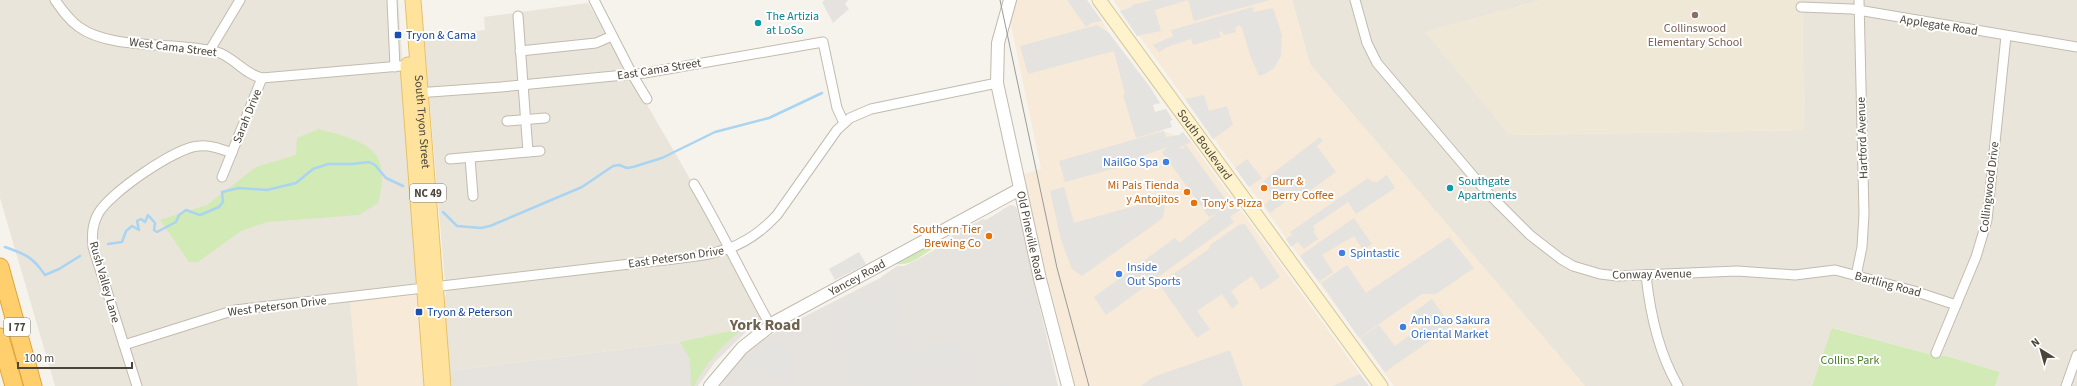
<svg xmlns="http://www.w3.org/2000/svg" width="2077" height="386" viewBox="0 0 2077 386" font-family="'Source Sans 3',sans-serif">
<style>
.residential{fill:#eae5da}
.commercial{fill:#f7ead8}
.industrial{fill:#e6e2dd}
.education{fill:#efe8d6}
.green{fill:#d2eab5}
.parking{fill:#e5e3e0}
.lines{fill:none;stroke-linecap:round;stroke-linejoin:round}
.stream{stroke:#a9d4f2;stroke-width:2.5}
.minor-casing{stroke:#c2bbae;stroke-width:11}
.tertiary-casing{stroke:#c2bbae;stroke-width:14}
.secondary-casing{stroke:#d6c79b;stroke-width:15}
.primary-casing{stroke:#e6c16a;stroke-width:17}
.motorway-casing{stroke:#e0a43c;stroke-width:19}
.minor{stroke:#fff;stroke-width:9}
.tertiary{stroke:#fff;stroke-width:12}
.secondary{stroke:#fff3cd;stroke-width:13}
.primary{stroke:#ffe39c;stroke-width:15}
.motorway{stroke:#ffcf6e;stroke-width:17}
.tram{stroke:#9a9a9a;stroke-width:1}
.education-dot{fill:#8d6e63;stroke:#fff;stroke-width:1.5}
.culture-dot{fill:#0f9aa8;stroke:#fff;stroke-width:1.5}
.transit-dot{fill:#1a4fb4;stroke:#fff;stroke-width:1.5}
.shop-dot{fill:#3f7fe0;stroke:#fff;stroke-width:1.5}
.food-dot{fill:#e8710a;stroke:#fff;stroke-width:1.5}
.labels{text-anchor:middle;stroke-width:4;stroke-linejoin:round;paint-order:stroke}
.shield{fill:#fff;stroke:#817c74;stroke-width:1}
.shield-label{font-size:11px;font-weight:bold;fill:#4b4439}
.culture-label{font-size:12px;fill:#0d838f;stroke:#fff;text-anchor:start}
.street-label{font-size:12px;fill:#4b4439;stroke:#fff}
.education-label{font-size:12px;fill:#785e54;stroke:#fff}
.transit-label{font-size:12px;fill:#164399;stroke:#fff;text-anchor:start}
.shop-label{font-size:12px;fill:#366cbe;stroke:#fff;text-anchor:start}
.food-label{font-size:12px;fill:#c56008;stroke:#fff;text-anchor:start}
.park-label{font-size:12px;fill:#4a7f2a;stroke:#fff}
.district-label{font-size:16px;font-weight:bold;fill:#6e6250;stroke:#fff}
</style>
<rect width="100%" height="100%" fill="#f6f3ec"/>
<g class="residential">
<polygon points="0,0 398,0 419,293 351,303 358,386 55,386 0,198"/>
<polygon points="1292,0 1542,0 1426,32 1510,135 1804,130 1802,0 2077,0 2077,386 1995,386 2000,372 1946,356 1929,354 1833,328 1812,386 1585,386 1310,64"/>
<polygon points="588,3 769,315 747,331 744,328 680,342 450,371 444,299 446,294 424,36 485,30 484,17"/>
</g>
<g class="commercial">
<polygon points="1015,0 1087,0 1102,21 1164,131 1191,142 1360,374 1332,386 1243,386 1230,350 1153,377 1141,386 1075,386 1042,257 1024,174 1041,169 1010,20"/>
<polygon points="1113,0 1292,0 1310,64 1585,386 1394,386"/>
<polygon points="419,293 426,386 358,386 350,303"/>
</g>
<g class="industrial">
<polygon points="1010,205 1015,206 1017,209 1058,386 719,386 741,358 756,345 780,329 880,278 897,266 904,266 922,257 941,246 953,235 983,219 986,220"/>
<polygon points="744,328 747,331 715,362 698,386 452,386 450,371 680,342"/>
<polygon points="1230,350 1243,386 1141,386 1153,377"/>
<polygon points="1360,374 1369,386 1332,386"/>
</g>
<polygon class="education" points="1542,0 1802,0 1804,130 1510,135 1426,32"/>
<g class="green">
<path d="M319,129C365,142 393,147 378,203L359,215L267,222L241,231L198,262H189L160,220L207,205L256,167L296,155L297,138Z"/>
<path d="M928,245L932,249C921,256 910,266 896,264L898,261Z"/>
<path d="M744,328C723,344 706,363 694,386H691L690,359L680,342Z"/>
<polygon points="1832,328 1929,354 1946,356 2000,372 1995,386 1812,386"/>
</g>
<g class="parking">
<polygon points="825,0 848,0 845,4 849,9 833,23 822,2"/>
<polygon points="1067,0 1087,0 1102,21 1091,23 1086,27"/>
<polygon points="1152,0 1270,0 1194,21 1188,0 1155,10 1161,31 1137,36 1120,11 1132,7 1132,5"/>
<polygon points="1253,7 1254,12 1273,8 1282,35 1281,56 1274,68 1265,74 1259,76 1251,58 1242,28 1239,25 1235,28 1236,32 1224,35 1221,31 1219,32 1221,37 1193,45 1191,39 1167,47 1159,52 1153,45 1173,36 1171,30"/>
<polygon points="1097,25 1109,33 1150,87 1160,103 1153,105 1155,112 1166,109 1173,120 1170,121 1172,127 1136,138 1123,95 1125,94 1114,51 1028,74 1020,46"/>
<polygon points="1204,95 1209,111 1227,106 1233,125 1213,139 1185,99"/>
<polygon points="1164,131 1166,137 1179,135 1183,132 1191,142 1179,148 1182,149 1186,145 1228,203 1222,208 1224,209 1234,202 1240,210 1230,217 1234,222 1106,315 1094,297 1175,238 1179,242 1181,242 1217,213 1209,217 1162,152 1168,147 1145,155 1131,164 1065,182 1059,161"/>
<polygon points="1320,137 1323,141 1317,146 1336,172 1301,197 1297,193 1270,213 1264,205 1273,197 1263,181"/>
<polygon points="1247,159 1262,178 1249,187 1235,168"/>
<polygon points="1387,175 1395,188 1356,214 1348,202 1313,226 1315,230 1314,232 1318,239 1304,249 1298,242 1291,247 1286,239 1292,235 1290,232 1368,178 1371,181 1377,182"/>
<polygon points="1064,187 1074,223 1160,199 1165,206 1163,218 1082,276 1072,269 1061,240 1050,191"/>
<polygon points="1354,218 1372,244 1363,250 1354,236 1322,255 1333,272 1319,282 1300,256"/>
<polygon points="1245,224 1280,277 1261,290 1252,276 1231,291 1239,303 1232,309 1222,294 1197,311 1210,329 1197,338 1159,284 1209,249 1210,245 1239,225"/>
<polygon points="1449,237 1474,268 1436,294 1422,294 1359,338 1321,283 1347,265 1366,293"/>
<polygon points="859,252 866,264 835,280 829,269"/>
<polygon points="889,282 890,288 895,288 903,321 897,323 900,335 905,334 908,347 903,349 904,351 956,341 962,342 967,347 972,346 976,368 969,370 970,378 923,385 920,379 915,380 915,386 862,386 854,381 850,381 846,354 852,351 849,349 844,351 825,316 830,313 828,308 836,305 841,312 843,309 841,305 876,286 879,290 879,284"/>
<polygon points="1432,299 1451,326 1385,372 1360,338 1379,325 1395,346 1424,325 1414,312"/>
<polygon points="778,337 795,366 792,370 795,383 744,365 748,358"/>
<polygon points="1001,378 1003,382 1010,380 1012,386 997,386 995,380"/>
</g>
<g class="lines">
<g class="stream">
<polyline points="443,212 457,226 481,228 490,226 582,187 613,166 619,165 627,168 633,167 662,158 715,132 769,118 822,93"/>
<polyline points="108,244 122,242 126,231 132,226 139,230 137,221 141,219 145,222 148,215 155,223 154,230 157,232 176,222 179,215 186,210 200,215 219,207 223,202 222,192 239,188 267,190 296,183 313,169 328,164 352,164 369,162 375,165 386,178 403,186"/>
<path d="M5,247C25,254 33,257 45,275L59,269L80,256"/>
</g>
<defs>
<g id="minor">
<path d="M55,0C62,10 69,20 79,27C112,51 178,41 217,52C234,57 244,74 262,78L412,65"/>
<polyline points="392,0 395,67"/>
<polyline points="594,0 632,74 647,99"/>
<polyline points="1355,0 1367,43 1377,63 1485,190 1530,235 1561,259 1573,266 1600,274 1617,276 1737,271 1795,275 1835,270 1914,291 1956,305"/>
<polyline points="1801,7 1852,9 2077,47"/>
<polyline points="518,16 528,152 540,151"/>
<polyline points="210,50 240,0"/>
<polyline points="520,51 596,43 612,36"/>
<polyline points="416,93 501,87 645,73 823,42 837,108 844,123"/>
<polyline points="507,121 545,118"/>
<polyline points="470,158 473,196"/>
<polyline points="450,159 528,152"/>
<polyline points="222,177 262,78"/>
<path d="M694,184C721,230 744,278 770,325"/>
<path d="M1646,275C1650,313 1658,352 1678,386"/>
<polyline points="1856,276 1862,247 1864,214 1859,0"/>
<path d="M124,345L235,310L656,261C707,255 740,255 777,215L837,130L850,118L871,109L997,83"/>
<polyline points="1936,353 1976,257 1987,220 2006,36"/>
<path d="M137,386L93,247C92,235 92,225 98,214C108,194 176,147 199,146C211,145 221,149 232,153"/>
<polyline points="2066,386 2077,355"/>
</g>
<g id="tertiary">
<path id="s1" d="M1010,0L998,43L997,83L1040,279L1068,386"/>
<path id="s2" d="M710,386L742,348L775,322L1020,189"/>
</g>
<g id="secondary">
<path id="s3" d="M1099,0L1381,386"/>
</g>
<g id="primary">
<path id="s4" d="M413,0L443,386"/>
<polyline points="408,65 432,386"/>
</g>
<g id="motorway">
<polyline points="0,267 33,386"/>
<polyline points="0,337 14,386"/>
</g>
</defs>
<use href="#minor" class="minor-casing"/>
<use href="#tertiary" class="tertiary-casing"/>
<use href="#secondary" class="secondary-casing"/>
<use href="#primary" class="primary-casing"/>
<use href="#motorway" class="motorway-casing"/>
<use href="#minor" class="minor"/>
<use href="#tertiary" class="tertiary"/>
<use href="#secondary" class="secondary"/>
<use href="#primary" class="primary"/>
<use href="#motorway" class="motorway"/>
<polyline class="tram" points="1000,0 1057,268 1089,386"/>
</g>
<circle class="education-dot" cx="1695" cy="15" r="4"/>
<g class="culture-dot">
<circle cx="758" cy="23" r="4"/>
<circle cx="1450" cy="188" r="4"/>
</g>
<g class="transit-dot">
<rect x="394" y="31" width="8" height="8" rx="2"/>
<rect x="415" y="308" width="8" height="8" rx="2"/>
</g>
<g class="shop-dot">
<circle cx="1166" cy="162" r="4"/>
<circle cx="1342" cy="253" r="4"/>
<circle cx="1119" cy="274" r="4"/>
<circle cx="1403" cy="327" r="4"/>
</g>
<g class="food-dot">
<circle cx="1264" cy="188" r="4"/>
<circle cx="1187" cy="192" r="4"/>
<circle cx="1194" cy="203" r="4"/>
<circle cx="989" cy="236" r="4"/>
</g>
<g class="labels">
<g class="shield">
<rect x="410" y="184" width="36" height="18" rx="3"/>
<rect x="4" y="318" width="26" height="18" rx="3"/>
</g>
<g class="shield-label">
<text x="428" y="197">NC 49</text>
<text x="17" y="331">I 77</text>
</g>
<g class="culture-label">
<text x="766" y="20">The Artizia<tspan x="766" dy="14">at LoSo</tspan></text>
<text x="1458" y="185">Southgate<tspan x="1458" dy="14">Apartments</tspan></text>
</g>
<g class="street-label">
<text transform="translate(1939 25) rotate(9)" y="4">Applegate Road</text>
<text transform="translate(173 47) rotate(7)" y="4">West Cama Street</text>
<text transform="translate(659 69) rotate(-9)" y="4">East Cama Street</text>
<text transform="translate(247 116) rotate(-68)" y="4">Sarah Drive</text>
<text dy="4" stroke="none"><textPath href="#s4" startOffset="122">South Tryon Street</textPath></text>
<text transform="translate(1862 138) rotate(-92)" y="4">Hartford Avenue</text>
<text dy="4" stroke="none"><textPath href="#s3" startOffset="179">South Boulevard</textPath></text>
<text transform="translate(1989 187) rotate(-83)" y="4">Collingwood Drive</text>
<text dy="4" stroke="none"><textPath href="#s1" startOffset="241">Old Pineville Road</textPath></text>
<text transform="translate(676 257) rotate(-8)" y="4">East Peterson Drive</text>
<text transform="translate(1652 274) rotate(-1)" y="4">Conway Avenue</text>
<text dy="4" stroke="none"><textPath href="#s2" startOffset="185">Yancey Road</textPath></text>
<text transform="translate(105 282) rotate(74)" y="4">Rush Valley Lane</text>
<text transform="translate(1888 284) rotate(15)" y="4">Bartling Road</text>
<text transform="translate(277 306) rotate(-7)" y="4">West Peterson Drive</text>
</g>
<g class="education-label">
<text x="1695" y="32">Collinswood<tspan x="1695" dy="14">Elementary School</tspan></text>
</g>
<g class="transit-label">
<text x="406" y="39">Tryon &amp; Cama</text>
<text x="427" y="316">Tryon &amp; Peterson</text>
</g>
<g class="shop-label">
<text x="1158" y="166" text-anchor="end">NailGo Spa</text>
<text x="1350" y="257">Spintastic</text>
<text x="1127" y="271">Inside<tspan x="1127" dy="14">Out Sports</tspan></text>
<text x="1411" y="324">Anh Dao Sakura<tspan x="1411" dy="14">Oriental Market</tspan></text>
</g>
<g class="food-label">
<text x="1272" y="185">Burr &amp;<tspan x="1272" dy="14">Berry Coffee</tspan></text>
<text x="1179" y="189" text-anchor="end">Mi Pais Tienda<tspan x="1179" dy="14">y Antojitos</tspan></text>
<text x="1202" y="207">Tony's Pizza</text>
<text x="981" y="233" text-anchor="end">Southern Tier<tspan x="981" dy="14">Brewing Co</tspan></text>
</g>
<g class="park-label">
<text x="1850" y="364">Collins Park</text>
</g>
<g class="district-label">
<text x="765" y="330">York Road</text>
</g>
</g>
<g transform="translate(2041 350) rotate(323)" stroke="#ffffff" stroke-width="3" paint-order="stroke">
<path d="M0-3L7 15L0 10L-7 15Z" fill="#4b4439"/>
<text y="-6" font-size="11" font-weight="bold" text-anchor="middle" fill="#4b4439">N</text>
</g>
<path d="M18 362v6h114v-6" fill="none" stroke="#4b4439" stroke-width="2"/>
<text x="24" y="362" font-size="12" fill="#4b4439" stroke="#ffffff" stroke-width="3" paint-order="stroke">100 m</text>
</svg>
